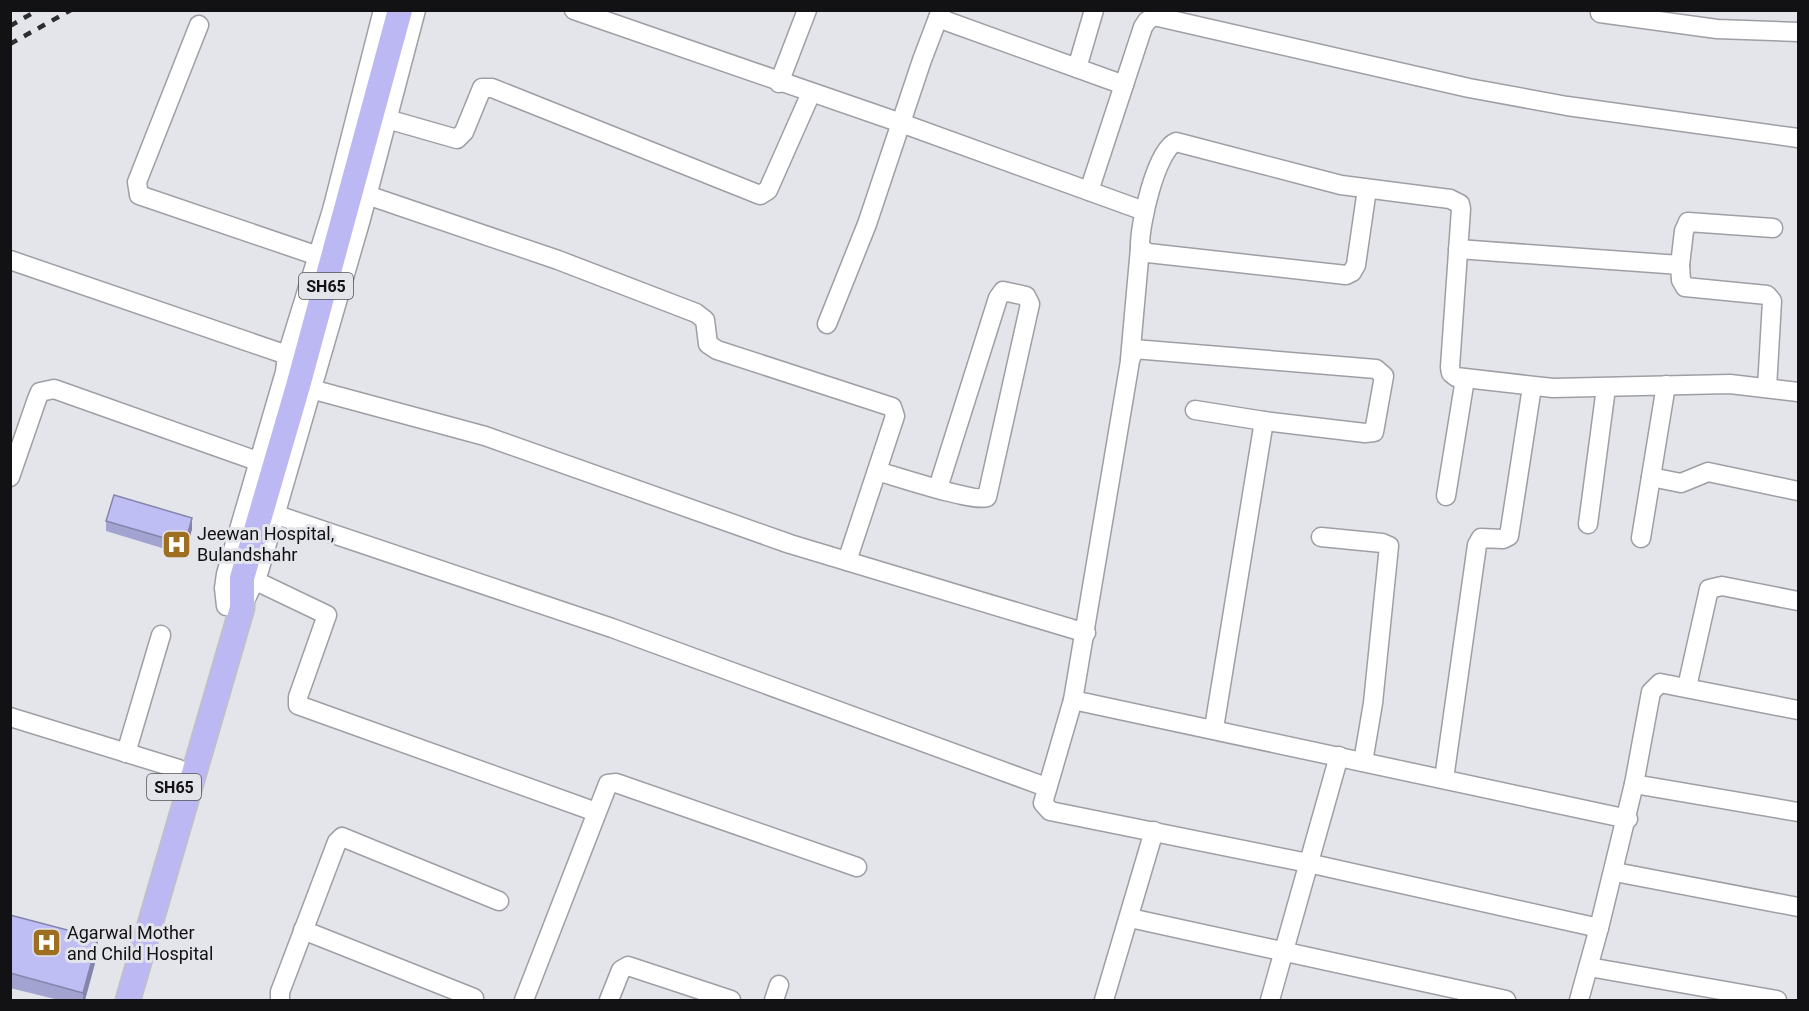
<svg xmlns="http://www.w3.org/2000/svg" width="1809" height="1011" viewBox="0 0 1809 1011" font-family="Roboto,sans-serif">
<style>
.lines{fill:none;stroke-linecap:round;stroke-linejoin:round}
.minor-casing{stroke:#9e9ea5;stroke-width:21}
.major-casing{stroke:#c1c1c2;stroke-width:27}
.minor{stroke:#fff;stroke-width:18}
.major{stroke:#bcb8f4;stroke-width:24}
.rail{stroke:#2d2d2f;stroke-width:4.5;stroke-dasharray:8 8;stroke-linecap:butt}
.wall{fill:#a3a3d2}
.shaded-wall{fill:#8584ab}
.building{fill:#bebdf4;stroke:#8584ab;stroke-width:1.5}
.labels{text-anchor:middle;stroke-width:6;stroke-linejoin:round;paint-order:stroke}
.shield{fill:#e4e4eb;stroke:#515154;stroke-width:1.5}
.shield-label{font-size:16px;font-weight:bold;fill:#121214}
.poi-label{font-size:18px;fill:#121214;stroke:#e4e4eb;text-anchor:start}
</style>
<rect width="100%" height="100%" fill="#e4e4eb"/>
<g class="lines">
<defs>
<g id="minor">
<polyline points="574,10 901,123 1144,211"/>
<polyline points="1600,13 1717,29 1798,32"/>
<polyline points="938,18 1124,85"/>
<polyline points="199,25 137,182 139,195 318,256"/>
<polyline points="1077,68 1094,10"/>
<polyline points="779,83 807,10"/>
<polyline points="387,119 457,139 464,132 482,88 492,88 760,195 768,190 811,93"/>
<path d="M1367,189L1356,265L1352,272L1346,275L1148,253L1140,248C1139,226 1156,150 1176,142L1341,185L1450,199L1460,204L1461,209L1450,367L1451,373L1456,377L1553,388L1730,384L1798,392"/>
<polyline points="1089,191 1143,27 1147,21 1154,16 1469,88 1567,106 1798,138"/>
<polyline points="367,195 558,260 696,313 705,320 708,344 717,350 892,407 895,416 847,561"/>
<polyline points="1458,249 1680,265 1681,280 1685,287 1767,295 1772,301 1767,388"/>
<polyline points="10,260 287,355"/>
<polyline points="1680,265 1684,231 1688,222 1773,228"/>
<polyline points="827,324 867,224 922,60 941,10"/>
<polyline points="1130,359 1140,248"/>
<polyline points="311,389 485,436 790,544 1086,633"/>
<polyline points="1195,410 1264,421"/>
<path d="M877,471C895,476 976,503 987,497L1030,304L1026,296L1003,291L998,298L938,488"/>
<polyline points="10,477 37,399 40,392 54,389 257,461"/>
<polyline points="1651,477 1681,483 1708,472 1798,491"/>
<polyline points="1446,496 1465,379"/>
<polyline points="274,514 612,628 1046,787"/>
<polyline points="1588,524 1606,388"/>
<polyline points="1321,537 1382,543 1389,546 1373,703 1363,762"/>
<polyline points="1641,538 1666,385"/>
<polyline points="256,581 327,615 298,697 298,705 596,812"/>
<polyline points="226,606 224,588 226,574 285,372 287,355 332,210 383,10"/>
<polyline points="242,607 259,571 361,219 416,10"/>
<polyline points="1687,687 1709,589 1722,586 1798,601"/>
<polyline points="1073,700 1628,819"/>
<polyline points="10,717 179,769"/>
<polyline points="1214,728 1264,421 1365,433 1374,432 1384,376 1376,369 1134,349 1130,361 1073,700 1043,803 1050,811 1308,863 1599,928 1579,1000"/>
<polyline points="126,753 161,635"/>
<polyline points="1444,779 1477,545 1481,538 1503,539 1509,536 1532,387"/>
<polyline points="1634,784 1651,692 1660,683 1798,710"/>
<polyline points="1615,872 1798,907"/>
<polyline points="1130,918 1506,1000"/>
<polyline points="1599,928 1634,784 1798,812"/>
<polyline points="303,930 474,998"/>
<polyline points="1589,967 1777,1000"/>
<polyline points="280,1000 280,992 337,842 342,837 499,901"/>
<polyline points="524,1000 608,784 616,783 857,867"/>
<polyline points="609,1000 621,970 628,966 731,1000"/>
<polyline points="774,1000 779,985"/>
<polyline points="1104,1000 1154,831"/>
<polyline points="1270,1000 1339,756"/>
</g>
<polyline id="major" points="128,1000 242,608 242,578 298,386 400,10"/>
</defs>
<use href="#minor" class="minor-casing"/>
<use href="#major" class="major-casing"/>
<use href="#minor" class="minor"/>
<use href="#major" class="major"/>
<g class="rail">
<polyline points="10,26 38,10"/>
<polyline points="10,44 71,10"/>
</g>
</g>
<g class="wall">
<polygon points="106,521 192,529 185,555 106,531"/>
<polygon points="10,915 98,952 85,1000 59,1000 10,988"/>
</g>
<g class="shaded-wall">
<polygon points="192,518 192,529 185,555 185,544"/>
<polygon points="98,938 98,952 85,1000 83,1000 83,993"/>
</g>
<g class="building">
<polygon points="114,495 192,518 185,544 106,521"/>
<polygon points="10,915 98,938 83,993 10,973"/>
</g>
<defs>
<symbol id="hospital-square" viewBox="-11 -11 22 22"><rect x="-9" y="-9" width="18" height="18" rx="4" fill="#9e6f21" stroke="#e4e4eb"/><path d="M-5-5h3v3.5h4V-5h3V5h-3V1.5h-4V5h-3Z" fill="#fff"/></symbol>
</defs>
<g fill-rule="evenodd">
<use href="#hospital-square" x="160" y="528" width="33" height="33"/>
<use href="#hospital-square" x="30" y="926" width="33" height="33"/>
</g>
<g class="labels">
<g class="shield">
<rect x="299" y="273" width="54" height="26" rx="4.5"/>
<rect x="147" y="774" width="54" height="26" rx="4.5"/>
</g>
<g class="shield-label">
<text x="326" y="292">SH65</text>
<text x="174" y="793">SH65</text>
</g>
<g class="poi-label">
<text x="197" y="540">Jeewan Hospital,<tspan x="197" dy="21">Bulandshahr</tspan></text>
<text x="67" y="939">Agarwal Mother<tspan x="67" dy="21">and Child Hospital</tspan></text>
</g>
</g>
<rect width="1809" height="1011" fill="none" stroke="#121214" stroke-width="24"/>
</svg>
